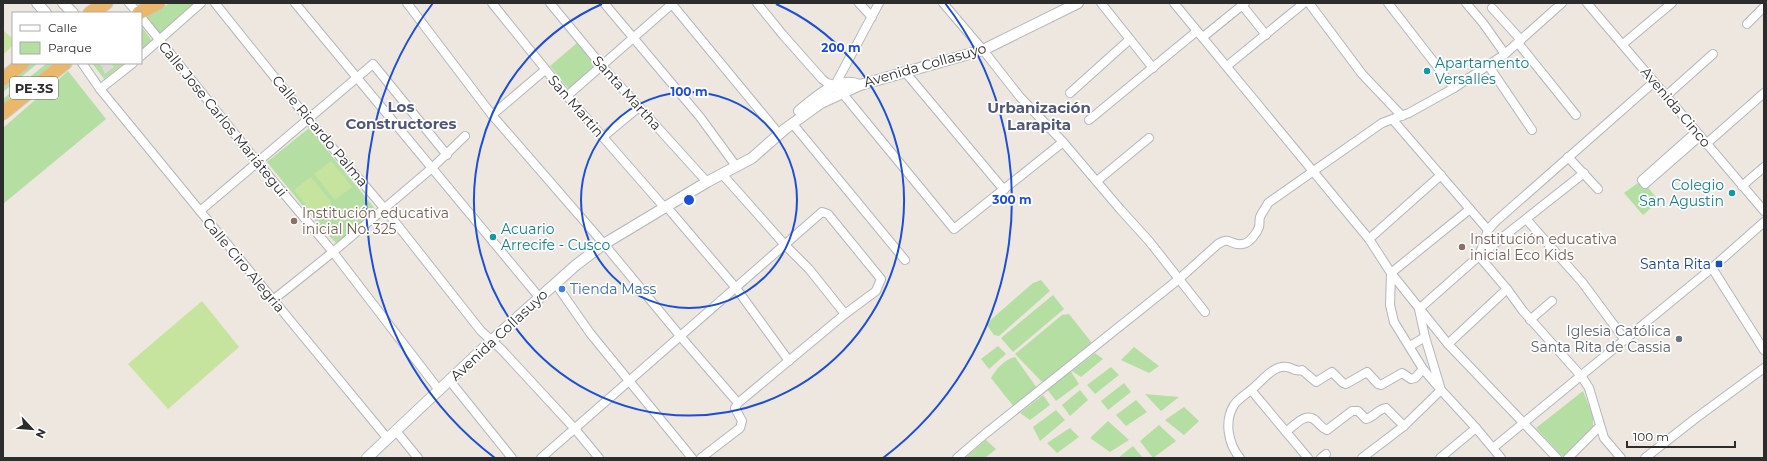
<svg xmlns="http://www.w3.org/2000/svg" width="1767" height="461" viewBox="0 0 1767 461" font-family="Montserrat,sans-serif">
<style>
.green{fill:#b5dea2}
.pitch{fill:#c6e49e}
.plaza{fill:#dddad7}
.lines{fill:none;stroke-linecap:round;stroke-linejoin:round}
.minor-casing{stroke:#b3b6be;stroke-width:10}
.tertiary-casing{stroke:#b3b6be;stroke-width:12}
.trunk-casing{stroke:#c8c8c8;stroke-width:15}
.minor{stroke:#fff;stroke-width:8}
.tertiary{stroke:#fff;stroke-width:10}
.trunk{stroke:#ebb86a;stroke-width:13}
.ring{fill:none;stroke:#1d4ed8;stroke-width:2}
.culture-dot{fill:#0f9aa8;stroke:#fff;stroke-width:1.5}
.education-dot{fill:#8d6e63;stroke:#fff;stroke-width:1.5}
.transit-dot{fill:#1a4fb4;stroke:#fff;stroke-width:1.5}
.shop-dot{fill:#3f7fe0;stroke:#fff;stroke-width:1.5}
.worship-dot{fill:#6b7280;stroke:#fff;stroke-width:1.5}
.labels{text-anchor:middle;stroke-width:3.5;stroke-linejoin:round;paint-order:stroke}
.shield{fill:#fff;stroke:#6b6b6b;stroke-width:1}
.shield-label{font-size:13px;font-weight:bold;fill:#2c2c2c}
.culture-label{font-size:14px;fill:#0d838f;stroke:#fff;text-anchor:start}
.street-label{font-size:14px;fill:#2c2c2c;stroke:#fff}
.education-label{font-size:14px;fill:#785e54;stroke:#fff;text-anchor:start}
.transit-label{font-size:14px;fill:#164399;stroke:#fff;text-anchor:end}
.shop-label{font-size:14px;fill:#366cbe;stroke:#fff;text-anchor:start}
.worship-label{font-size:14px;fill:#5b616d;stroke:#fff;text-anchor:end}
.neighbourhood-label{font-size:15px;font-weight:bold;fill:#50577a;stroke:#fff}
.centre{fill:#1d4ed8;stroke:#fff;stroke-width:2}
.ring-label{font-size:12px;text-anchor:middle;font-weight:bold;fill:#1d4ed8;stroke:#fff;stroke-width:3.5;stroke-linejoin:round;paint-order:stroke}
</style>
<rect width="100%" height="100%" fill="#ede7e0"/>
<g class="green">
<polygon points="170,3 196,3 157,36 144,18"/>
<polygon points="141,26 152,41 141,50"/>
<polygon points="577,43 597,65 569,89 550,66"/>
<polygon points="32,63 38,63 3,92 3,86"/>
<polygon points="47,63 54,63 3,104 3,99"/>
<polygon points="92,63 125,63 104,79"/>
<polygon points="68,71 106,119 3,204 3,128"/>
<polygon points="309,128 376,210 337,244 320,227 267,162"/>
<polygon points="1642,180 1659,201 1643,215 1624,193"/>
<polygon points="1041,280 1050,291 999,336 994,335 986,324 1033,283"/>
<polygon points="1053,295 1064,309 1013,352 1001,338"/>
<polygon points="1069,314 1092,343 1043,383 1015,354 1062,315"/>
<polygon points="998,346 1006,354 989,369 981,359"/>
<polygon points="1134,347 1159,366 1149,373 1121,360"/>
<polygon points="1095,353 1103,359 1081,377 1072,371"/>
<path d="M1015,357L1037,388L1014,407L991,378C995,370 1005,359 1015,357Z"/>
<polygon points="1111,367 1119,375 1095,394 1087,385"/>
<polygon points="1070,370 1079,384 1056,401 1047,389"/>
<polygon points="1124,383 1131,392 1108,410 1101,401"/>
<polygon points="1080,390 1088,400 1070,416 1062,405"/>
<polygon points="1583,391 1593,416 1593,431 1564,458 1536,428"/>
<polygon points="1145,394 1179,397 1161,411"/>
<polygon points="1043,395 1050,405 1030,420 1020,413"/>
<polygon points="1136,400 1147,412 1126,426 1116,415"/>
<polygon points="1184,407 1199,421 1184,435 1165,420"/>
<polygon points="1056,410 1065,420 1040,441 1033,427"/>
<polygon points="1108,421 1129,440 1110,452 1090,438"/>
<polygon points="1159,425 1176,441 1153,458 1140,441"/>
<polygon points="1070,428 1079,437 1057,453 1047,443"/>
<polygon points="986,440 996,449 985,458 968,458 967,456"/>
<polygon points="1133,446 1143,458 1118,458"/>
</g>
<g class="pitch">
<polygon points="3,30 13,39 13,45 3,55"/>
<polygon points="331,161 352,187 335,200 314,174"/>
<polygon points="311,177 332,203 315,216 294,190"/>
<polygon points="202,301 239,347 168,409 128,364"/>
</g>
<polygon class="plaza" points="99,63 111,63 114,67 105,74 102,68 107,64 102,67"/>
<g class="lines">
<defs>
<g id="minor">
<polyline points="129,3 138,13"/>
<polyline points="215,3 308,119 384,208 481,331 502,350 575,429 599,458"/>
<polyline points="295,3 539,297"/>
<polyline points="407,3 492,115 604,244 681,337 738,403"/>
<polyline points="492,3 567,96 664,207"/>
<polyline points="550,3 602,66 707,182"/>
<polyline points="604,3 700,117 736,166"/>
<polyline points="671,3 775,129"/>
<polyline points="757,3 783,35 822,79 827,83 835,85 843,94 954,229 1063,142"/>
<polyline points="859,3 872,17"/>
<polyline points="943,3 983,50 1020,97 1063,142 1120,209 1149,241 1205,312"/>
<polyline points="1101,3 1153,68"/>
<polyline points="1174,3 1369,239 1391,273 1448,344 1557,458"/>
<polyline points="1309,3 1362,74 1402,116"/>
<polyline points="1388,3 1454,88"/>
<polyline points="1466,3 1483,23 1505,54"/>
<polyline points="1587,3 1764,211"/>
<polyline points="1242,5 1266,35"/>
<polyline points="1492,8 1521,40"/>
<polyline points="141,17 258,163 333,252 439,390"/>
<polyline points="1747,24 1764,7"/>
<polyline points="1203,37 1245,3"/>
<polyline points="1518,43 1576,115"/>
<polyline points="1623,44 1672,3"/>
<polyline points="141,56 201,3"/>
<polyline points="82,63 100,89 200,211 388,439"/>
<polyline points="1488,65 1532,130"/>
<polyline points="1227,66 1304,3"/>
<polyline points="906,73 1004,190"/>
<polyline points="835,85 879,3"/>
<polyline points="100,89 133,63"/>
<polyline points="1070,93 1129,40"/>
<polyline points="567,96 673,3"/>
<polyline points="1666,96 1713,54"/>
<polyline points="492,115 545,70"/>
<polyline points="1089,120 1197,31"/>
<polyline points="1393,120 1488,230"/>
<polyline points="792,123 905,260"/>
<polyline points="1696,132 1642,180 1645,184 1700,136"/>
<polyline points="603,137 639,107"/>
<polyline points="1706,144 1764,93"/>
<polyline points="1568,157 1598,189"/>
<polyline points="722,174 785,245 809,269 845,314"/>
<polyline points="1097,181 1149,138"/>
<polyline points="1742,186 1764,167"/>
<polyline points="666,206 736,288 789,361"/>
<polyline points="200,211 373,64 447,155"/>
<polyline points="1526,219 1582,282 1625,340"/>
<polyline points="1369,239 1441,175"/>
<polyline points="1712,268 1764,350"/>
<polyline points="555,283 590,333 692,458"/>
<polyline points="273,300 333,252 432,168 465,136"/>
<polyline points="1530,320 1552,301"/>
<polyline points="1448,344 1507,289"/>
<polyline points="1410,346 1425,337"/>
<polyline points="450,381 512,458"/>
<polyline points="396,431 418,458"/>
<path d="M1286,432C1295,425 1307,410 1317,422C1320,425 1322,428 1327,430L1352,411H1358L1366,419C1374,417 1378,409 1386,408L1404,426"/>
<polyline points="1493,448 1712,268 1764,222"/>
<polyline points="541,458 822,212 828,214 881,279 876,291 845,314 738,403 735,408 742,421 740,428 701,458"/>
<path d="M957,458L985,434L1179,279L1218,244C1231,236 1230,246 1242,244C1249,244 1257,233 1259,227C1260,223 1259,220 1260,217C1262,212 1266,208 1268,203L1382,123L1409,113L1454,88L1505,54L1562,3"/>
<path d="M1240,458C1228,444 1224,421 1234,405C1238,399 1246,394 1251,390"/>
<path d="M1308,458L1251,390C1261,382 1274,364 1287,367C1293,368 1295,372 1302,370L1316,382L1332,372L1343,383L1346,384L1367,372L1378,384L1381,385L1402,373L1411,379L1415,378L1423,369"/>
<polyline points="1321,458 1326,454"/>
<polyline points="1362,458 1404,426 1441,390 1423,369 1394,322 1390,305 1391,273 1470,209"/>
<polyline points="1440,458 1476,428"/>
<polyline points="1501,458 1476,428 1441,390 1425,337 1419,309 1479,256 1584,173"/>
<polyline points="1568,458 1600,426"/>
<polyline points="1621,458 1604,438 1589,388 1582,377 1523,311 1507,289 1479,256 1488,230 1495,222 1654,82"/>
<polyline points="1645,458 1696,418 1764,368"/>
</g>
<g id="tertiary">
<polyline points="37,3 46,13"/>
<polyline points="63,3 73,13"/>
<path d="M799,111C817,97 836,76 860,85L983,50L1078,3"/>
<polyline points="367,458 491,341 576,265 604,244 707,182 752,158 785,129 821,103 860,85"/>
</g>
<g id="trunk">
<polyline points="90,13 106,3"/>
<polyline points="139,13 158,3"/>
<polyline points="3,79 23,63"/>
<polyline points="3,113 65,63"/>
</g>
</defs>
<use href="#minor" class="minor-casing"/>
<use href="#tertiary" class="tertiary-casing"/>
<use href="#trunk" class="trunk-casing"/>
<use href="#minor" class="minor"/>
<use href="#tertiary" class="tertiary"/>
<use href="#trunk" class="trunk"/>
</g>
<g class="ring">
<circle cx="689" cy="200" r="108"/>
<path d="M776 4A215 215 0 1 1 602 4"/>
<path d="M495 458A323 323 0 0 1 433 3M945 3A323 323 0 0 1 883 458"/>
</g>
<g class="culture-dot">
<circle cx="1427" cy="71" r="4"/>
<circle cx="1732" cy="193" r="4"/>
<circle cx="493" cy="237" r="4"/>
</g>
<g class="education-dot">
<circle cx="294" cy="221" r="4"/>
<circle cx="1462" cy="247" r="4"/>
</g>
<rect class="transit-dot" x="1715" y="260" width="8" height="8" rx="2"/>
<circle class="shop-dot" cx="562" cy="289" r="4"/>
<circle class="worship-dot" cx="1679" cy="339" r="4"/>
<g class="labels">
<rect class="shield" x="10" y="77" width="48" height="22" rx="3"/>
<g class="shield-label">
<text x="34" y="93">PE-3S</text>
</g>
<g class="culture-label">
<text x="1435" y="68">Apartamento<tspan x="1435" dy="16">Versalles</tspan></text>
<text x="1724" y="190" text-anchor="end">Colegio<tspan x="1724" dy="16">San Agustin</tspan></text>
<text x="501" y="234">Acuario<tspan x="501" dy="16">Arrecife - Cusco</tspan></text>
</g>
<g class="street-label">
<text transform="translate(925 65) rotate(-16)" y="5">Avenida Collasuyo</text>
<text transform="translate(627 93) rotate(48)" y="5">Santa Martha</text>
<text transform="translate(576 106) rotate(49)" y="5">San Martin</text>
<text transform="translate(1676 107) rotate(50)" y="5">Avenida Cinco</text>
<text transform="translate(223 119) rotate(51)" y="5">Calle Jose Carlos Mariátegui</text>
<text transform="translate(320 131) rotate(50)" y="5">Calle Ricardo Palma</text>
<text transform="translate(244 265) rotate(50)" y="5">Calle Ciro Alegria</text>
<text transform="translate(499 335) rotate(-43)" y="5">Avenida Collasuyo</text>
</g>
<g class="education-label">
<text x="302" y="218">Institución educativa<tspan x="302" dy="16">inicial No. 325</tspan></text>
<text x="1470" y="244">Institución educativa<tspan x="1470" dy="16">inicial Eco Kids</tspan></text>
</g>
<g class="transit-label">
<text x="1711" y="269">Santa Rita</text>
</g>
<g class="shop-label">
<text x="570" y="294">Tienda Mass</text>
</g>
<g class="worship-label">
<text x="1671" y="336">Iglesia Católica<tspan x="1671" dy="16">Santa Rita de Cassia</tspan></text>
</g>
<g class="neighbourhood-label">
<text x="401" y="112">Los<tspan x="401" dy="17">Constructores</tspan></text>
<text x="1039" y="113">Urbanización<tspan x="1039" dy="17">Larapita</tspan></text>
</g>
</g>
<circle cx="689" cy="200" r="6" class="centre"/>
<g class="ring-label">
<text x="841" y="52">200 m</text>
<text x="689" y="96">100 m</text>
<text x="1012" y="204">300 m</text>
</g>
<rect width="1767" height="461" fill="none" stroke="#2c2c2c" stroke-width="8"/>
<rect x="12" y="12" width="130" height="52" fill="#ffffff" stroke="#ababab"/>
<rect x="20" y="25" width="20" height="6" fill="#ffffff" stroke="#ababab"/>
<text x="48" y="32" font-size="12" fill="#2c2c2c">Calle</text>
<rect x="20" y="42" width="20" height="12" fill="#b5dea2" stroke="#ababab"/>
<text x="48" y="52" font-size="12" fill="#2c2c2c">Parque</text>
<g transform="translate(32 429) rotate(116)" stroke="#ffffff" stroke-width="3" paint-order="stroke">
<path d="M0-3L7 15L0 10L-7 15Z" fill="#2c2c2c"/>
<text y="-6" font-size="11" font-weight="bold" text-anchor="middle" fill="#2c2c2c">N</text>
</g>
<path d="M1627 441v6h108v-6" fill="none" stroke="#2c2c2c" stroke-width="2"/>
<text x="1633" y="441" font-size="12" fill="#2c2c2c" stroke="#ffffff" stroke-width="3" paint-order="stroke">100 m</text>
</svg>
